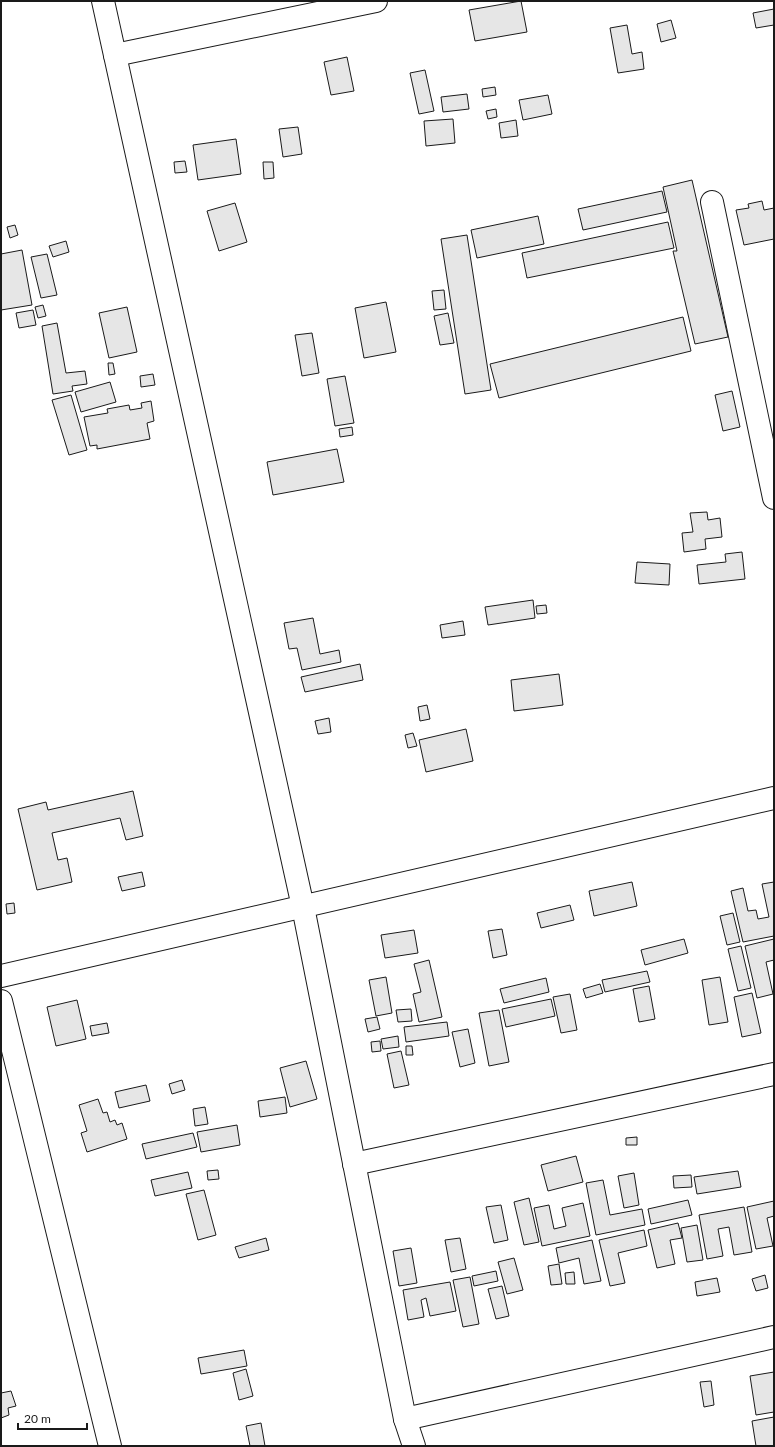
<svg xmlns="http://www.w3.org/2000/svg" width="775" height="1447" viewBox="0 0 775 1447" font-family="Lato,sans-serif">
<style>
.building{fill:#e6e6e6;stroke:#1a1a1a}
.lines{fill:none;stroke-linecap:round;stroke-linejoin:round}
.minor-casing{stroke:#1a1a1a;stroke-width:24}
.minor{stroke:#fff;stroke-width:22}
</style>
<rect width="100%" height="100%" fill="#fff"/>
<g class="building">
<polygon points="521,1 527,32 475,41 469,10"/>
<polygon points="774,9 774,25 756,28 753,13"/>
<polygon points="671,20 676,38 661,42 657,24"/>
<polygon points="627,25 632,54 642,52 644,69 618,73 610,28"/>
<polygon points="347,57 354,91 331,95 324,62"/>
<polygon points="425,70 434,111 419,114 410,73"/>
<polygon points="495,87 496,95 483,97 482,89"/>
<polygon points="467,94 469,109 443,112 441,97"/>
<polygon points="548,95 552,114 523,120 519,100"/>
<polygon points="496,109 497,117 488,119 486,111"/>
<polygon points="453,119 455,143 426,146 424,121"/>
<polygon points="516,120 518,136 501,138 499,123"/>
<polygon points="298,127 302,154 283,157 279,129"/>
<polygon points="236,139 241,174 198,180 193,145"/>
<polygon points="185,161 187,172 175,173 174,162"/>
<polygon points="263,162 273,162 274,178 264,179"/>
<polygon points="692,180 728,337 695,344 673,251 677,251 663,187"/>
<polygon points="662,191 667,212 583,230 578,209"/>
<polygon points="762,201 764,210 774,208 774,239 744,245 736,210 749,208 748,204"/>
<polygon points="235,203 247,242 219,251 207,211"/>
<polygon points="538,216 544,244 477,258 471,230"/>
<polygon points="668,222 674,248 527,278 522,253"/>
<polygon points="15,225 18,235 10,238 7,227"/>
<polygon points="467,235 491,390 465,394 441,239"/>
<polygon points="66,241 69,252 53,257 49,246"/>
<polygon points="22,250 32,305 1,310 1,254"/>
<polygon points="47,254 57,295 41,298 31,257"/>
<polygon points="444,290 446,309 434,310 432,291"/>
<polygon points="386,302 396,352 364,358 355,308"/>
<polygon points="43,305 46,316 38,318 35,307"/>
<polygon points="127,307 137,352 109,358 99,313"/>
<polygon points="33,310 36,325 19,328 16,313"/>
<polygon points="448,313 454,343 440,345 434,316"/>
<polygon points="683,317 691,351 499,398 490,364"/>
<polygon points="57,323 66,373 85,371 87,384 72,386 73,391 53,394 42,326"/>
<polygon points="312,333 319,373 302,376 295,335"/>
<polygon points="108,363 113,363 115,374 109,375"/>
<polygon points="153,374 155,385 141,387 140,376"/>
<polygon points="345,376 354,423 335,426 327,379"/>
<polygon points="110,382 116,402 81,412 75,392"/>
<polygon points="732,391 740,427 723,431 715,395"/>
<polygon points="71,395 87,450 69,455 52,400"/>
<polygon points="151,401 154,421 147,423 150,439 97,449 97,445 90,446 84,417 108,413 107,409 129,405 130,410 142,408 141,403"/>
<polygon points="352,427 353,435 340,437 339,429"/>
<polygon points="337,449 344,482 273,495 267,462"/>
<polygon points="707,512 708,520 720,518 722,537 705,539 706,549 684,552 682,533 693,532 690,513"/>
<polygon points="742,552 745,579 699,584 697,565 726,562 725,554"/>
<polygon points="637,562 670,564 669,585 635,583"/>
<polygon points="533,600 535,618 488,625 485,607"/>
<polygon points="546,605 547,613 537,614 536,606"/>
<polygon points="313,618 320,654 339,650 341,662 302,670 297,648 289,649 284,623"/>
<polygon points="463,621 465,635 442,638 440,625"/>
<polygon points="360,664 363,680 305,692 301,677"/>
<polygon points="559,674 563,705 514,711 511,680"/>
<polygon points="427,705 430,719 420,721 418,707"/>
<polygon points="329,718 331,732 318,734 315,721"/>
<polygon points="466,729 473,761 426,772 419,740"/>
<polygon points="413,733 417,746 408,748 405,735"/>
<polygon points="133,791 143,836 126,840 120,818 52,833 58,860 67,858 72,882 37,890 18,809 46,802 48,810"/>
<polygon points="142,872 145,886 122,891 118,877"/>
<polygon points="632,882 637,906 594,916 589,891"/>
<polygon points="774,882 774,936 743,942 731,891 743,888 748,911 756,910 758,919 769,917 762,884"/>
<polygon points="14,903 15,913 7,914 6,904"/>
<polygon points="570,905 574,920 541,928 537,913"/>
<polygon points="733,913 740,942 727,945 720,916"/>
<polygon points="502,929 507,955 493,958 488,931"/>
<polygon points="414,930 418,953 385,958 381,935"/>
<polygon points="684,939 688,953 645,965 641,950"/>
<polygon points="774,939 774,960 766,962 773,994 757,998 745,946"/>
<polygon points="741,946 751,988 738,991 728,949"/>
<polygon points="429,960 442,1017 419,1022 413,994 421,992 414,964"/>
<polygon points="647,971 650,982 605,992 602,980"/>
<polygon points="386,977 392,1013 376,1016 369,980"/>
<polygon points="720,977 728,1022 709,1025 702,980"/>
<polygon points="546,978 549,992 504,1003 500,989"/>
<polygon points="600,984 603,993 586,998 583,989"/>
<polygon points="649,986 655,1019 639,1022 633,989"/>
<polygon points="752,993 761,1033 742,1037 734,997"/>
<polygon points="570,994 577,1030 561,1033 553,997"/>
<polygon points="551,999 555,1016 506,1027 502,1009"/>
<polygon points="77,1000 86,1039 56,1046 47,1007"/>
<polygon points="411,1009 412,1021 398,1022 396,1010"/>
<polygon points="499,1010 509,1062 489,1066 479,1013"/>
<polygon points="377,1017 380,1029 368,1032 365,1019"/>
<polygon points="447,1022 449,1036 406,1042 404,1027"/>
<polygon points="107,1023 109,1033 92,1036 90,1026"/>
<polygon points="468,1029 475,1063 460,1067 452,1032"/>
<polygon points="398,1036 399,1047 383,1049 381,1039"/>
<polygon points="380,1041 381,1051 372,1052 371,1042"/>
<polygon points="406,1046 412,1046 413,1055 406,1055"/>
<polygon points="401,1051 409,1085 394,1088 387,1054"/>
<polygon points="306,1061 317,1099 290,1107 280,1068"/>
<polygon points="182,1080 185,1090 172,1094 169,1084"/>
<polygon points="146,1085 150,1101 119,1108 115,1092"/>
<polygon points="285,1097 287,1113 260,1117 258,1101"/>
<polygon points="98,1099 103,1113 107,1112 110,1122 115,1120 117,1125 122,1123 127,1139 87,1152 81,1133 87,1131 79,1105"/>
<polygon points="205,1107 208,1124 195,1126 193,1109"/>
<polygon points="237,1125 240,1145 201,1152 197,1132"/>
<polygon points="193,1133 197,1147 146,1159 142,1144"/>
<polygon points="637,1137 637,1145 626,1145 626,1138"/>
<polygon points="576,1156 583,1182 548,1191 541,1165"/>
<polygon points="218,1170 219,1179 208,1180 207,1171"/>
<polygon points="738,1171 741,1187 697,1194 694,1177"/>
<polygon points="188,1172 192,1188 155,1196 151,1180"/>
<polygon points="634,1173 639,1205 624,1208 618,1176"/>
<polygon points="691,1175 692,1187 674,1188 673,1176"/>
<polygon points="603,1180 610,1215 642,1209 645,1225 596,1235 586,1183"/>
<polygon points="204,1190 216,1235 198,1240 186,1194"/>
<polygon points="529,1198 539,1242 524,1245 514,1202"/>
<polygon points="688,1200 692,1215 651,1224 648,1209"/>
<polygon points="774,1201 774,1216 767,1218 773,1246 756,1249 747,1207"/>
<polygon points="583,1203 590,1236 542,1246 534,1208 549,1205 554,1229 566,1226 562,1208"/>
<polygon points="501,1205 508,1240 494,1243 486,1207"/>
<polygon points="744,1207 752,1252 734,1255 729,1227 718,1229 723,1256 707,1259 699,1215"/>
<polygon points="678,1223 682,1238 670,1240 675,1264 657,1268 648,1230"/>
<polygon points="697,1225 703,1260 687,1262 681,1228"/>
<polygon points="644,1230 647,1246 618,1253 625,1283 610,1286 599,1240"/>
<polygon points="266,1238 269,1250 239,1258 235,1247"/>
<polygon points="460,1238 466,1269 451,1272 445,1240"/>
<polygon points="592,1240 601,1281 584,1284 579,1258 559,1263 556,1248"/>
<polygon points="411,1248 417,1283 399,1286 393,1251"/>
<polygon points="514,1258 523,1290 507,1294 498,1262"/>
<polygon points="559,1264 562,1284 551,1285 548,1266"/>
<polygon points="496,1271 498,1281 474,1286 472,1276"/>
<polygon points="574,1272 575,1284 566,1284 565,1273"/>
<polygon points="765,1275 768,1288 756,1291 752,1279"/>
<polygon points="470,1277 479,1324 463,1327 453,1280"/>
<polygon points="717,1278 720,1292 697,1296 695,1282"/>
<polygon points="450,1282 456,1311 430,1316 426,1298 421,1300 424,1317 408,1320 403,1290"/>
<polygon points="502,1286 509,1316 496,1319 488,1289"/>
<polygon points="244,1350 247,1366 201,1374 198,1358"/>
<polygon points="246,1369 253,1396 239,1400 233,1373"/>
<polygon points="774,1372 774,1412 756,1415 750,1376"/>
<polygon points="711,1381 714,1405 704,1407 700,1382"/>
<polygon points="11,1391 16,1406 8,1408 9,1415 1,1418 1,1393"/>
<polygon points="774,1417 774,1446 756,1446 752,1421"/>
<polygon points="261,1423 265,1446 250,1446 246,1426"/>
</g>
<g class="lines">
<defs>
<g id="minor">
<polyline points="103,1 303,907 405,1419 414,1446"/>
<polyline points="115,55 376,1"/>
<polyline points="712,202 774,498"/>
<polyline points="1,976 774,798"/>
<polyline points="1,1001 110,1446"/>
<polyline points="354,1164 774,1074"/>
<polyline points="405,1419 774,1337"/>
</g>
</defs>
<use href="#minor" class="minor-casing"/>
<use href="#minor" class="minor"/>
</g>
<rect width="775" height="1447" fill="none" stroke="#1a1a1a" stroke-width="4"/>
<path d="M18 1423v6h69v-6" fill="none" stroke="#1a1a1a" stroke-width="2"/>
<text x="24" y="1423" font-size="12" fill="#1a1a1a" stroke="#ffffff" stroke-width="3" paint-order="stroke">20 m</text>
</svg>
